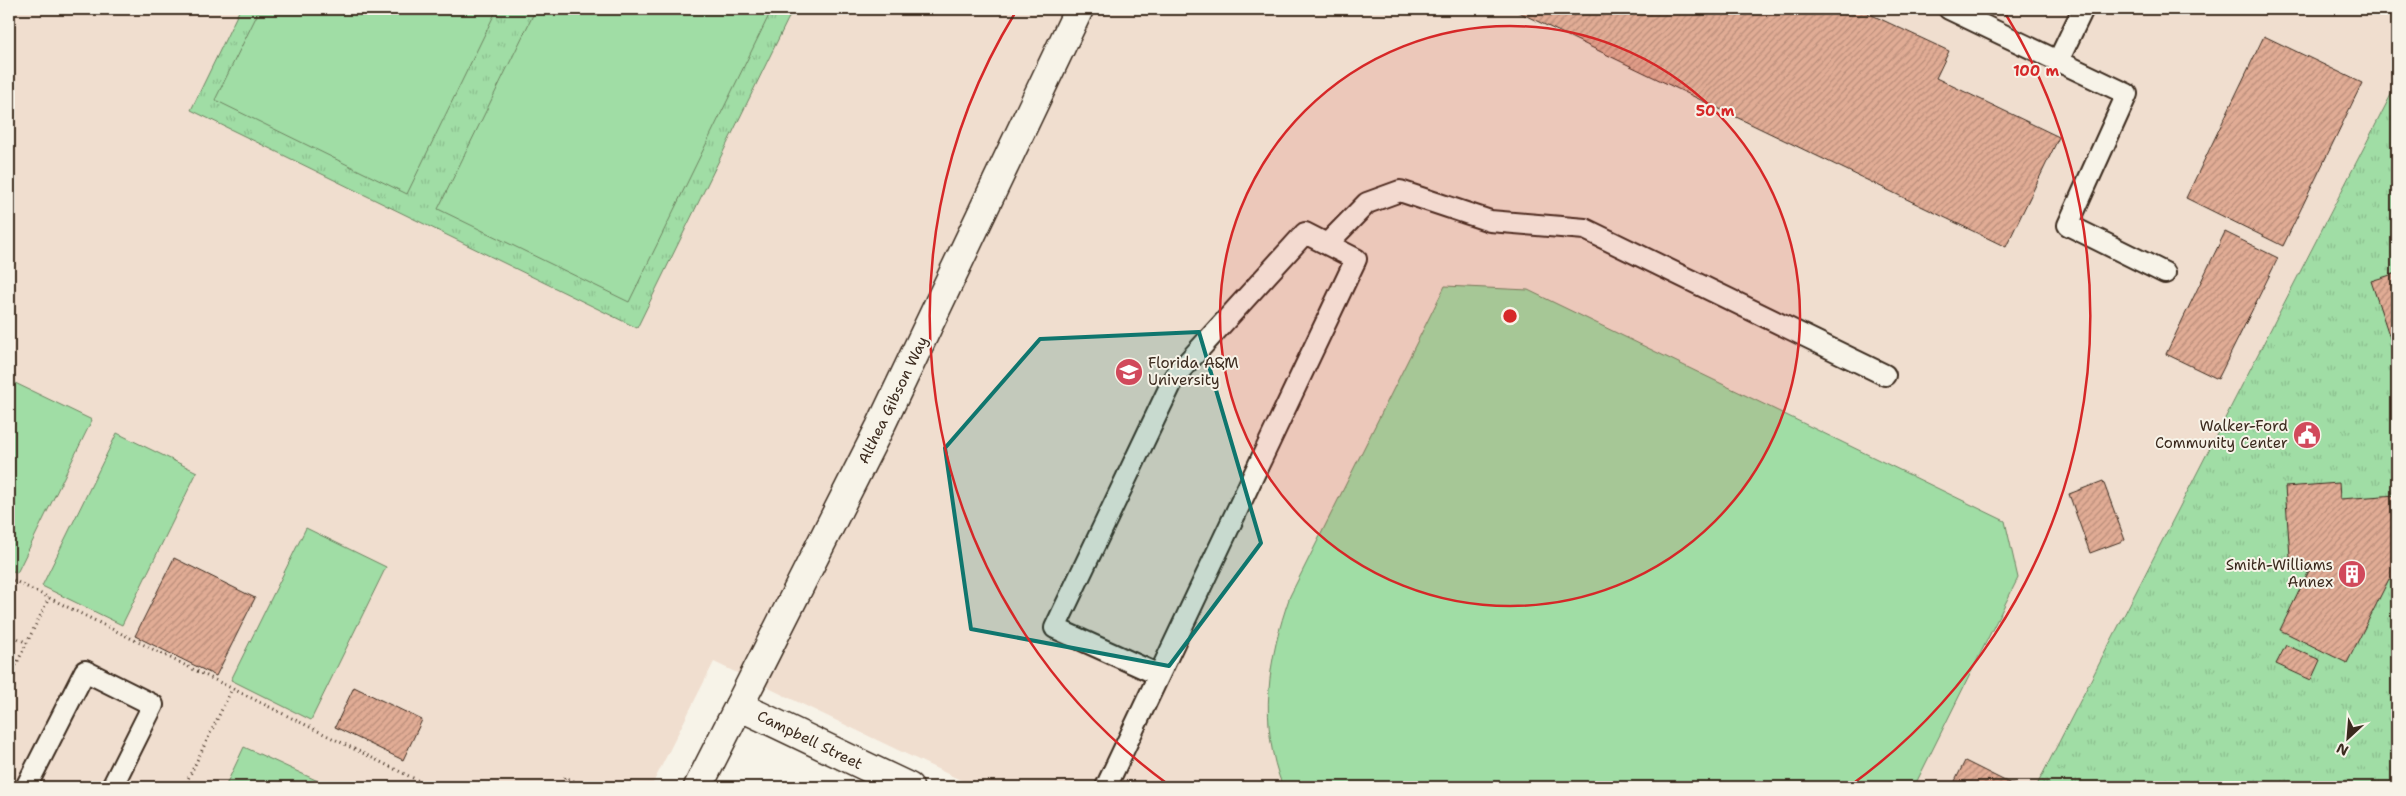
<svg xmlns="http://www.w3.org/2000/svg" width="2406" height="796" viewBox="0 0 2406 796" font-family="'Shantell Sans',sans-serif">
<style>
.built{fill:#f0decf}
.grass{fill:url(#grass-tufts);stroke:#6e8462}
.pitch{fill:#a0dda5;stroke:#6e8462}
.building{fill:url(#building-hatch);stroke:#3b2a1e}
.lines{fill:none;stroke-linecap:round;stroke-linejoin:round}
.lane-casing{stroke:#3b2a1e;stroke-width:24}
.street-casing{stroke:#3b2a1e;stroke-width:31}
.secondary-casing{stroke:#3b2a1e;stroke-width:31}
.path{stroke:#3b2a1e;stroke-width:3;stroke-dasharray:1 4;stroke-linecap:butt}
.lane{stroke:#f7f3e8;stroke-width:20}
.street{stroke:#f7f3e8;stroke-width:28}
.secondary{stroke:#f7f3e8;stroke-width:28}
.marked{fill:#0f766e;fill-opacity:0.2;stroke:#0f766e;stroke-width:4;stroke-linejoin:round}
.ring{fill:none;stroke:#d62828;stroke-width:2.5}
.labels{text-anchor:middle;stroke-width:4;stroke-linejoin:round;paint-order:stroke}
.poi-label{font-size:15px;fill:#3b2a1e;stroke:#f7f3e8;text-anchor:end}
.street-label{font-size:15px;fill:#3b2a1e;stroke:#f7f3e8}
.centre{fill:#d62828;stroke:#f7f3e8;stroke-width:2.5}
.ring-label{font-size:15px;text-anchor:middle;font-weight:bold;fill:#d62828;stroke:#f7f3e8;stroke-width:4;stroke-linejoin:round;paint-order:stroke}
</style>
<defs>
<pattern id="grass-tufts" width="24" height="20" patternUnits="userSpaceOnUse" patternTransform="scale(1.25)"><rect width="24" height="20" fill="#a0dda5"/><path d="M3 7l-1-3M5 7V3M7 7l1-3M15 17l-1-3M17 17v-4M19 17l1-3" fill="none" stroke="#8bbe8e"/></pattern>
<pattern id="building-hatch" width="6" height="6" patternUnits="userSpaceOnUse" patternTransform="scale(1.25)"><rect width="6" height="6" fill="#e1ac95"/><path d="M-1 1l2-2M0 6l6-6M5 7l2-2" fill="none" stroke="#b88c79"/></pattern>
</defs>
<rect width="100%" height="100%" fill="#f7f3e8"/>
<filter id="ink" filterUnits="userSpaceOnUse"><feTurbulence type="fractalNoise" baseFrequency=".02" numOctaves="2"/><feDisplacementMap in="SourceGraphic" scale="10" xChannelSelector="R" yChannelSelector="G"/><feConvolveMatrix kernelMatrix="1 2 1 2 8 2 1 2 1" color-interpolation-filters="sRGB"/></filter>
<g filter="url(#ink)">
<polygon class="built" points="9,9 2397,9 2397,83 2036,787 975,787 714,662 651,787 9,787"/>
<g class="grass">
<polygon points="240,9 793,9 637,328 191,110"/>
<polygon points="2397,83 2397,787 2036,787"/>
</g>
<g class="pitch">
<polygon points="260,9 497,9 407,194 215,100"/>
<polygon points="536,9 772,9 629,302 438,209"/>
<path d="M1445,286L1528,290L2005,521L2018,578L1914,787H1283C1258,724 1268,658 1290,596Z"/>
<polygon points="11,381 92,420 17,573 9,569 9,386"/>
<polygon points="117,433 197,472 122,625 42,586"/>
<polygon points="306,528 386,567 311,720 231,680"/>
<polygon points="244,747 331,787 225,787"/>
</g>
<g class="building">
<polygon points="1512,9 1859,9 1949,51 1936,78 2059,137 2006,247"/>
<polygon points="2264,36 2362,83 2283,246 2186,198"/>
<polygon points="2225,232 2278,258 2218,379 2166,354"/>
<polygon points="2397,273 2397,359 2371,281"/>
<polygon points="2103,481 2125,540 2090,553 2069,494"/>
<polygon points="2339,483 2340,499 2397,495 2397,579 2389,579 2347,663 2280,630 2310,569 2291,570 2285,487"/>
<polygon points="174,558 255,598 216,676 135,636"/>
<polygon points="2286,645 2320,660 2311,680 2276,664"/>
<polygon points="354,687 422,720 403,760 335,727"/>
<polygon points="1965,761 2017,787 1952,787"/>
</g>
<g class="lines">
<defs>
<g id="lane">
<polyline points="1949,9 2127,94 2068,225 2165,273"/>
<polyline points="2058,61 2083,9"/>
<polyline points="1327,244 1367,203 1400,191 1490,221 1585,229 1885,375"/>
<polyline points="26,787 85,671 153,705 112,787"/>
<polyline points="1106,787 1356,259 1305,233 1175,376 1055,628 1159,675"/>
</g>
<polyline id="street" points="739,706 909,787"/>
<polyline id="secondary" points="698,787 880,427 1079,9"/>
</defs>
<use href="#lane" class="lane-casing"/>
<use href="#street" class="street-casing"/>
<use href="#secondary" class="secondary-casing"/>
<g class="path">
<polyline points="9,578 431,787"/>
<polyline points="9,634 27,643"/>
<polyline points="9,679 49,598"/>
<polyline points="184,787 232,689"/>
<polyline points="560,787 565,777 586,787"/>
</g>
<use href="#lane" class="lane"/>
<use href="#street" class="street"/>
<use href="#secondary" class="secondary"/>
</g>
</g>
<path class="marked" d="M1199,332L1261,543L1169,666L971,629L945,448L1040,339Z"/>
<circle cx="1510" cy="316" r="290" fill="#d62828" fill-opacity=".12"/>
<g class="ring">
<circle cx="1510" cy="316" r="290"/>
<path d="M1169 785A580 580 0 0 1 1015 13M2005 13A580 580 0 0 1 1851 785"/>
</g>
<defs>
<symbol id="university-disc" viewBox="-11 -11 22 22"><circle r="9.5" fill="#d1495b" stroke="#f7f3e8"/><path d="M0-5L7-2L0 1L-7-2ZM-4 1L0 2.5L4 1V4Q0 6-4 4Z" fill="#fff"/></symbol>
<symbol id="civic-disc" viewBox="-11 -11 22 22"><circle r="9.5" fill="#d1495b" stroke="#f7f3e8"/><path d="M-.6-6.5H3V-4.5H.6V-3L4-1V1h2V6H-6V1h2V-1L-.6-3ZM-1.2 2.5V6h2.4V2.5Z" fill="#fff"/></symbol>
<symbol id="building-disc" viewBox="-11 -11 22 22"><circle r="9.5" fill="#d1495b" stroke="#f7f3e8"/><path d="M-4-6H4V6H1V3H-1V6H-4ZM-2.5-4.3h1.7v1.8h-1.7ZM.8-4.3h1.7v1.8H.8ZM-2.5-1h1.7V.8h-1.7ZM.8-1h1.7V.8H.8Z" fill="#fff"/></symbol>
</defs>
<g fill-rule="evenodd">
<use href="#university-disc" x="1113" y="356" width="32" height="32"/>
<use href="#civic-disc" x="2291" y="419" width="32" height="32"/>
<use href="#building-disc" x="2336" y="558" width="32" height="32"/>
</g>
<g class="labels">
<g class="poi-label">
<text x="1148" y="368" text-anchor="start">Florida A&amp;M<tspan x="1148" dy="17">University</tspan></text>
<text x="2288" y="431">Walker-Ford<tspan x="2288" dy="17">Community Center</tspan></text>
<text x="2333" y="570">Smith-Williams<tspan x="2333" dy="17">Annex</tspan></text>
</g>
<g class="street-label">
<text transform="translate(893 400) rotate(-64)" y="5">Althea Gibson Way</text>
<text transform="translate(810 740) rotate(26)" y="5">Campbell Street</text>
</g>
</g>
<circle cx="1510" cy="316" r="8" class="centre"/>
<g class="ring-label">
<text x="2036" y="76">100 m</text>
<text x="1715" y="116">50 m</text>
</g>
<rect width="2406" height="796" fill="none" stroke="#f7f3e8" stroke-width="30"/>
<rect x="15" y="15" width="2376" height="766" fill="none" stroke="#3b2a1e" stroke-width="2" filter="url(#ink)"/>
<g transform="translate(2348 738) rotate(206)" stroke="#f7f3e8" stroke-width="4" paint-order="stroke">
<path d="M0-4L9 19L0 12L-9 19Z" fill="#3b2a1e"/>
<text y="-8" font-size="14" font-weight="bold" text-anchor="middle" fill="#3b2a1e">N</text>
</g>
</svg>
